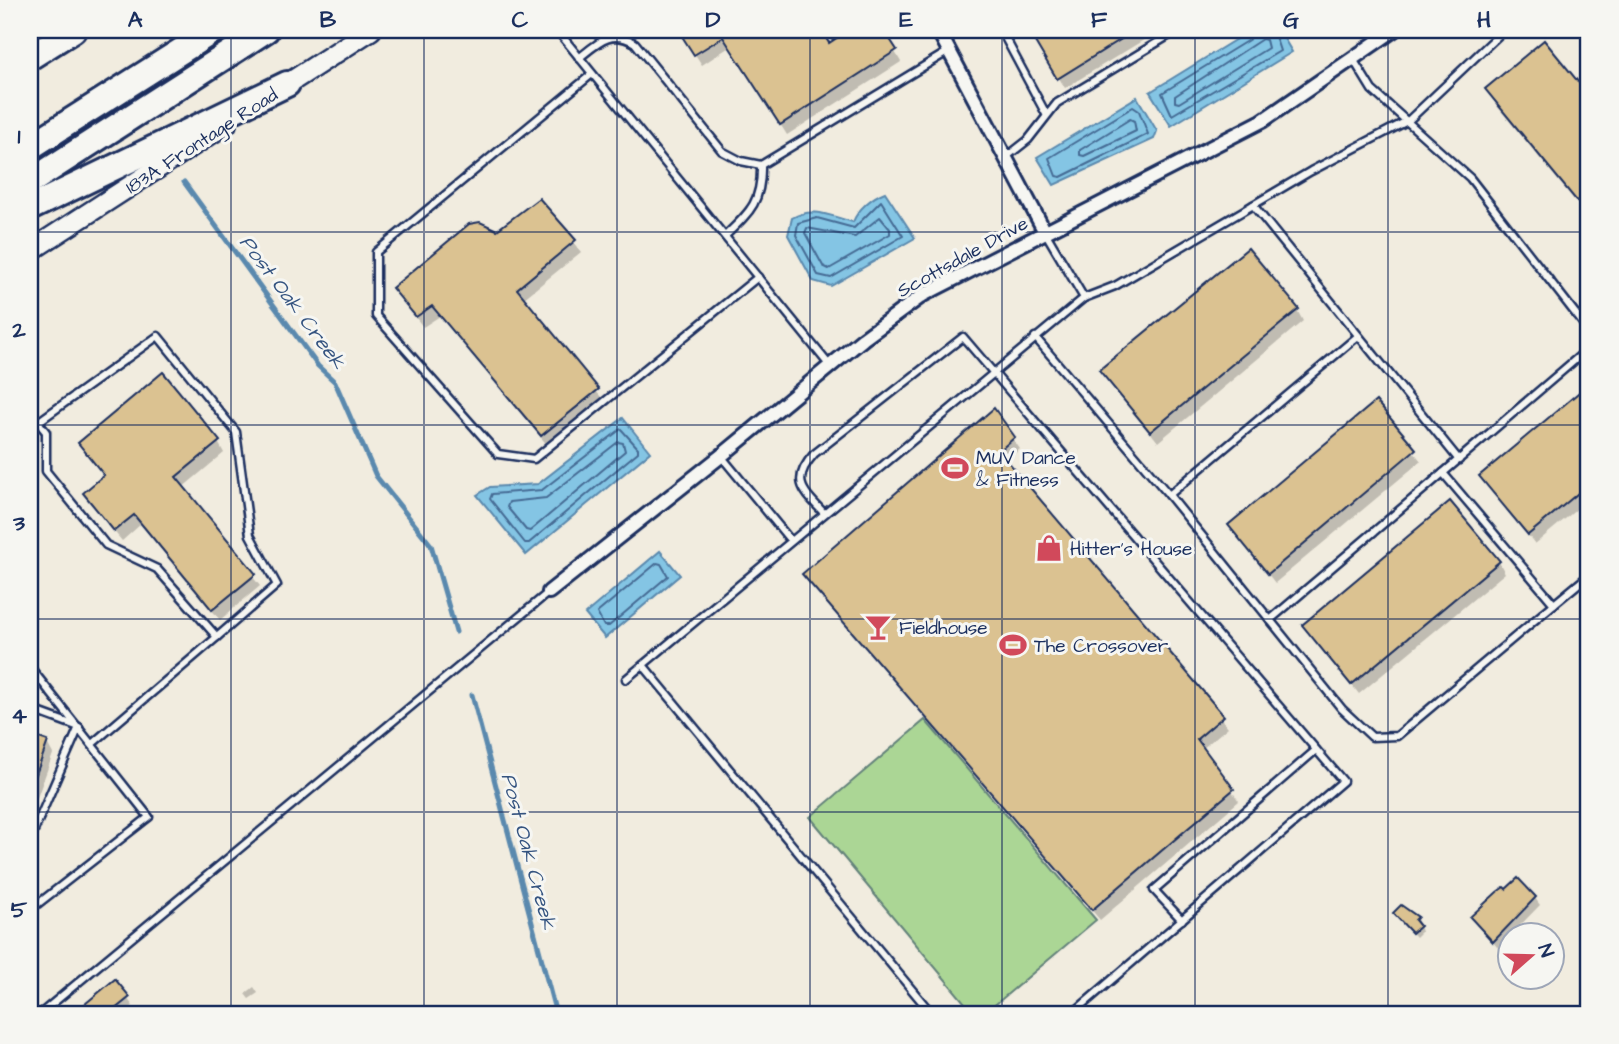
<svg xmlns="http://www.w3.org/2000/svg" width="1619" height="1044" viewBox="0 0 1619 1044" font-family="'Architects Daughter',sans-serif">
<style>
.green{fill:#abd695;stroke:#63827a;stroke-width:2}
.water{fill:#84c5e4;stroke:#5a89ae;stroke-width:2}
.shadow{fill:#0003}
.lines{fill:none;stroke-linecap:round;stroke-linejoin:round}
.shore{stroke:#456b94;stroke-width:2}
.stream{stroke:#5a89ae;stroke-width:5}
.building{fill:#dbc291;stroke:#1b2f5e;stroke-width:2}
.service-casing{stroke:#1b2f5e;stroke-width:11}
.minor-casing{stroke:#1b2f5e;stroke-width:18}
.secondary-casing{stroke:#1b2f5e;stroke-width:24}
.motorway-casing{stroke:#1b2f5e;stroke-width:30}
.service{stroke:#f6f6f2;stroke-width:6}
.minor{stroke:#f6f6f2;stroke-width:12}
.secondary{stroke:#f6f6f2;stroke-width:19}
.motorway{stroke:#f6f6f2;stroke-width:24}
.grid{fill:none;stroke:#1b2f5e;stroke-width:2;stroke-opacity:0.55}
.labels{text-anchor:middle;stroke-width:6;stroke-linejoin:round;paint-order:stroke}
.street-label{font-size:19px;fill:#1b2f5e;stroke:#f6f6f2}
.poi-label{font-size:19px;fill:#1b2f5e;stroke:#f6f6f2;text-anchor:start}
.water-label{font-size:21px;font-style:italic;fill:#355480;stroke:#f6f6f2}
.neatline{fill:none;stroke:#1b2f5e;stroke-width:2.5}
.grid-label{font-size:23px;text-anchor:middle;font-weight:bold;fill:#1b2f5e}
</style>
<rect width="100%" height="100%" fill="#f1ecdf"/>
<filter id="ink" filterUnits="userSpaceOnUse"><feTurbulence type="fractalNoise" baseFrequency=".0143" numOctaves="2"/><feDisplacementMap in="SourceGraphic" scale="14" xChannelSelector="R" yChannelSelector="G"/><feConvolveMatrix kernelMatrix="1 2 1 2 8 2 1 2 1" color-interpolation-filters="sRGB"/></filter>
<g filter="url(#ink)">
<polygon class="green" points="925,720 1096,920 984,1014 974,1014 810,817"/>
<g class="water">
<polygon points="1251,30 1279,30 1292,52 1171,126 1150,92"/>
<polygon points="1137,97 1157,131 1154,139 1054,185 1037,157"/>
<path d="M885,192L915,238L831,286L813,281L788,235L792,218C813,206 830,216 853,222C858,209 872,197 885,192Z"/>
<polygon points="623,418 650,452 526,555 477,495 490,487 538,484"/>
<polygon points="660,551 680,575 605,638 585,614"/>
</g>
<g class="shadow">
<polygon points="679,30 819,30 828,45 853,30 882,30 901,62 787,135 731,46 702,65"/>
<polygon points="1030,30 1160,30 1065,88"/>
<polygon points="1544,42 1589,97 1589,218 1497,106 1487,90"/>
<polygon points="539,200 581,252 523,299 604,401 548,446 440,316 423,327 394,289 497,232"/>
<polygon points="1297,310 1303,321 1158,442 1102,371"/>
<polygon points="1589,387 1589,499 1535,544 1481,476"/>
<polygon points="1375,403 1421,461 1275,583 1230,526"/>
<polygon points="993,411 1020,449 1006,461 1228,727 1202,749 1239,801 1100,920 804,574"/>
<polygon points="218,442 224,453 182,488 260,586 220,620 141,524 122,541 91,504 85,493 105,476 80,443"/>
<polygon points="1499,562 1505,573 1359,694 1304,625"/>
<polygon points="30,736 47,743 53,754 34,806 37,811 34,818 30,817"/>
<polygon points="1535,898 1540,905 1498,948 1472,918"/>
<polygon points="1395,913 1417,918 1421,932 1416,937"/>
<polygon points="115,982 133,1006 123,1014 76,1014"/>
<polygon points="254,987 258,993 249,999 245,994"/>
</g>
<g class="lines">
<g class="shore">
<polyline points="1254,30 1250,39 1162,93 1172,115 1280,51 1273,30"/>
<polygon points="1262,39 1266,40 1268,48 1179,103 1175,102 1175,96"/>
<polygon points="1133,107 1139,111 1148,134 1061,177 1056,176 1049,158"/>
<polygon points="1130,119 1134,121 1136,131 1084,156 1080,155 1080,150"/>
<polygon points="881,201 903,236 831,278 818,275 796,235 798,223 817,218 854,228"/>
<polygon points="880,217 890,229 890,234 829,269 823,266 805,233 807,228 855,237"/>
<polygon points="621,429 638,448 638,452 529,543 525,543 490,499 492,494 542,490"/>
<polygon points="618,442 623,443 625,451 530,531 526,530 507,507 509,502 546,498"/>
<polygon points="657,563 661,564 668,576 609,626 604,626 597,613"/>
</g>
<g class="stream">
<polyline points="184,182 318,366 335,382 376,476 431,545 456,632"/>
<polyline points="472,695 556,1014"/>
</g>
</g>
<g class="building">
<polygon points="678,30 821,30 829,43 849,30 884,30 897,50 780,125 723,37 694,55"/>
<polygon points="1028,30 1136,30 1057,79"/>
<polygon points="1544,40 1589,95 1589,216 1485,89"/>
<polygon points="539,198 576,240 517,289 599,389 541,436 432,306 416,317 392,288 469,224 480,222 497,230"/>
<polygon points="1248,248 1299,309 1150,432 1099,370"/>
<polygon points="163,372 220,441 176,477 256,574 212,610 134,515 114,531 83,493 104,475 78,443"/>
<polygon points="1589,384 1589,484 1528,535 1479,476"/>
<polygon points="1376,401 1416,449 1268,574 1228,525"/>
<polygon points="994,408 1015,437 999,451 1224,716 1197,739 1234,789 1092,910 802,574"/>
<polygon points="1450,501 1500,561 1351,685 1302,625"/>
<polygon points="30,735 48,741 30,791"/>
<polygon points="1518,878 1536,897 1493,942 1470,917 1497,892 1504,887 1506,889"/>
<polygon points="1401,905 1418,917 1415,920 1420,926 1412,933 1393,913"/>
<polygon points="115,979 130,997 109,1014 73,1014"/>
</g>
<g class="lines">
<defs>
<g id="service">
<polyline points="557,30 830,366"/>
<polyline points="1001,30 1046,114"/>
<polyline points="1586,30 1589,33"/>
<path d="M579,58C599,42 611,29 635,43L722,151L741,161L761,165"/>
<polyline points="1353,59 1372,90 1470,178 1589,331"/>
<polyline points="592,74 376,252 376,316 498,454 534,459 758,277"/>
<polyline points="1005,158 1028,140 1057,103 1178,30"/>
<polyline points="1253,205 1459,460"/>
<polyline points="1045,232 1084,298"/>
<path d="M725,236C750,212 762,202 761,165L949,51"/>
<polyline points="1035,337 1169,495 1358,336"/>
<polyline points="1589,348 1443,473 1554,604 1589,575"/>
<polyline points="30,412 46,432 46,471 106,545 157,569 217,637 92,744"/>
<polyline points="38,422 158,336 236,432 250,535 277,585 217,637"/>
<polyline points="721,456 791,541"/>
<polyline points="1169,495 1342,709 1372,737 1397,736 1554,604"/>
<path d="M824,513C803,491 790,481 814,454L963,337L1343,781L1072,1014"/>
<polyline points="1270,620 1443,473"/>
<polyline points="643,665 932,1014"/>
<polyline points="30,667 149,817 30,910"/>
<polyline points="626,679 1084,298 1115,286 1311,171 1409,120 1504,30"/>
<polyline points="30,709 79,727 30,840"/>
<polyline points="1182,920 1154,890 1316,750"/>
<polyline points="40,1014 549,592"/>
</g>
<g id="minor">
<polyline points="938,30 1045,232"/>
<polyline points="549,592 721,456 863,339 923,295 1262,121 1394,30"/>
</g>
<g id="secondary">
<polyline points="275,92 371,30"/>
<polyline points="30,251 226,124"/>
</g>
<g id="motorway">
<polyline points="30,57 73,30"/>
<polyline points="30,147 214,30"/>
<polyline points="30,182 266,30"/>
<polyline points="30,208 287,84"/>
</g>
</defs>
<use href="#service" class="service-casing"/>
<use href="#minor" class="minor-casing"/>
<use href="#secondary" class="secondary-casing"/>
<use href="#motorway" class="motorway-casing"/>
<use href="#service" class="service"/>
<use href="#minor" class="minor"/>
<use href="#secondary" class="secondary"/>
<use href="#motorway" class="motorway"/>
</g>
</g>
<path class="grid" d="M231,30V1014M424,30V1014M617,30V1014M810,30V1014M1002,30V1014M1195,30V1014M1388,30V1014M30,232H1589M30,425H1589M30,619H1589M30,812H1589"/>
<defs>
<symbol id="stadium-bare" viewBox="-9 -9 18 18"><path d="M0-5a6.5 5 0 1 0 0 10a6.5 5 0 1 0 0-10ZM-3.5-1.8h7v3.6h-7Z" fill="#d1495b" stroke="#f6f6f2" stroke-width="2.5" paint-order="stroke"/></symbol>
<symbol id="shop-bare" viewBox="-9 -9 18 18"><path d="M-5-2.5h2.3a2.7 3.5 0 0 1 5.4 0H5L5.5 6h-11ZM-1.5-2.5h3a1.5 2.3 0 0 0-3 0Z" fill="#d1495b" stroke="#f6f6f2" stroke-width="2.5" paint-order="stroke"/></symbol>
<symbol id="bar-bare" viewBox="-9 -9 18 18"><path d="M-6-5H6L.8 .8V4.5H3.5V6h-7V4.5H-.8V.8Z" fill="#d1495b" stroke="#f6f6f2" stroke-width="2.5" paint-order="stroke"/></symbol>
</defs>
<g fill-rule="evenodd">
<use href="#stadium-bare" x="936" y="449" width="38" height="38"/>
<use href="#shop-bare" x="1030" y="529" width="38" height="38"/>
<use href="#bar-bare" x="859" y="608" width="38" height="38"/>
<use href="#stadium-bare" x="994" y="626" width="38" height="38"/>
</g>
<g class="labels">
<g class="street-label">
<text transform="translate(201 140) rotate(-33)" y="7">183A Frontage Road</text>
<text transform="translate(962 256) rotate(-29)" y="7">Scottsdale Drive</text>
</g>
<g class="poi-label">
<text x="976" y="464">MUV Dance<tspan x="976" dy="22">&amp; Fitness</tspan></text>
<text x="1070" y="555">Hitter's House</text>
<text x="899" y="634">Fieldhouse</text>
<text x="1034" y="652">The Crossover</text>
</g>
<g class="water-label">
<text transform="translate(293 302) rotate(53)" y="7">Post Oak Creek</text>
<text transform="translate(529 851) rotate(75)" y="7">Post Oak Creek</text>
</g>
</g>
<rect width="1619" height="1044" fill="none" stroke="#f6f6f2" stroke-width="77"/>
<g transform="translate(1531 956) rotate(70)"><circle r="33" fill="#f6f6f2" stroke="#9ea6b7" stroke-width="2"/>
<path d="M0-5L12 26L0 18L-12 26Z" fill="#d1495b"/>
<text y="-10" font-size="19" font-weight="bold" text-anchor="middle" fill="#1b2f5e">N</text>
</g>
<rect x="38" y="38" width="1542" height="968" class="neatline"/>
<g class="grid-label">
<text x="135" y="27">A</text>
<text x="328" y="27">B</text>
<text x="520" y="27">C</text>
<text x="713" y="27">D</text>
<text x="906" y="27">E</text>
<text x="1099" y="27">F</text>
<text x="1291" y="27">G</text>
<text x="1484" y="27">H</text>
<text x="19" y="143">1</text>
<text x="19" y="337">2</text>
<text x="19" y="530">3</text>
<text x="19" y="723">4</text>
<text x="19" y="917">5</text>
</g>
</svg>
